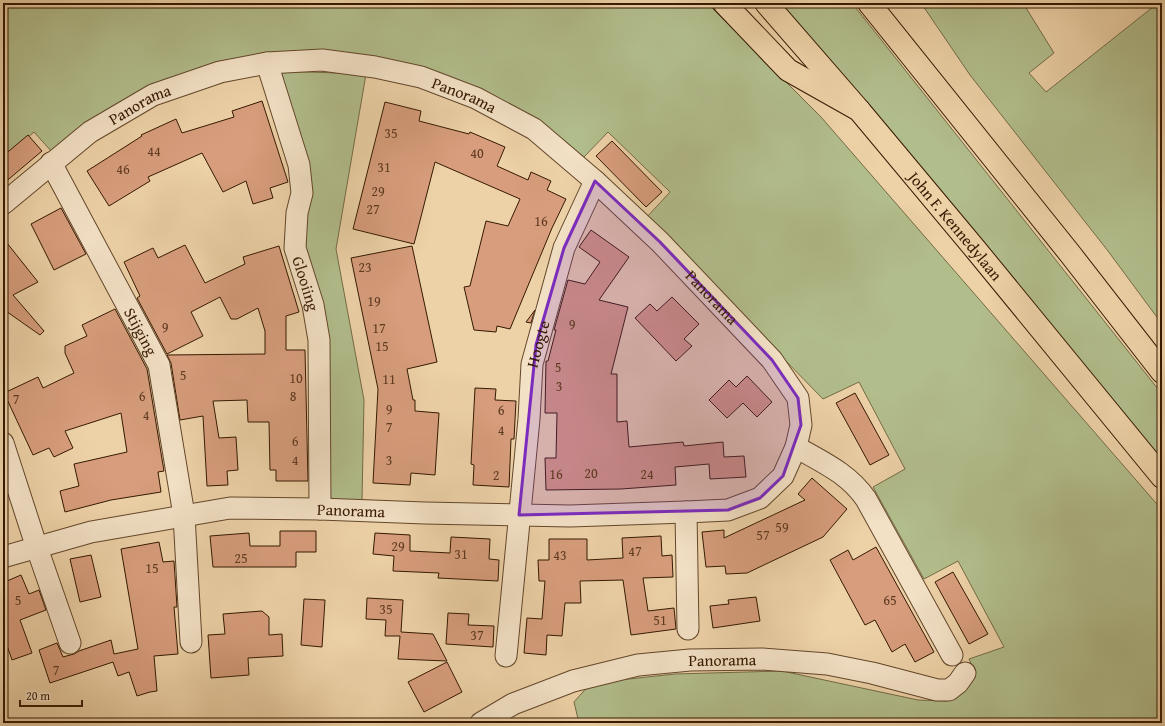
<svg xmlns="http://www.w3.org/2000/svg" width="1165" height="726" viewBox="0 0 1165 726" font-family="'Gentium Book Plus',serif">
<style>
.green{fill:#b2bd8c;stroke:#746b46}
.building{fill:#d79d7c;stroke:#351901}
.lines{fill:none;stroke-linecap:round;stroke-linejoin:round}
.minor-casing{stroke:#63472a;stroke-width:23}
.trunk-casing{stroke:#351901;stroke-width:24}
.motorway-casing{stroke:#351901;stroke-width:24}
.minor{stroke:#f3e1c6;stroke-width:21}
.trunk{stroke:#edd1a7;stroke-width:22}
.motorway{stroke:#edd1a7;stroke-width:22}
.marked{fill:#7b2cbf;fill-opacity:0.2;stroke:#7b2cbf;stroke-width:3;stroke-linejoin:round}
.labels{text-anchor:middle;stroke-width:3;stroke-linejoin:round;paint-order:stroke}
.number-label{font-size:14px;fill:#5e3a20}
.street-label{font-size:16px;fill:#351901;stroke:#f3e1c6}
</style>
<rect width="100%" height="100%" fill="#edd1a7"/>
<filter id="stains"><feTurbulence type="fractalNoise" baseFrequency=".005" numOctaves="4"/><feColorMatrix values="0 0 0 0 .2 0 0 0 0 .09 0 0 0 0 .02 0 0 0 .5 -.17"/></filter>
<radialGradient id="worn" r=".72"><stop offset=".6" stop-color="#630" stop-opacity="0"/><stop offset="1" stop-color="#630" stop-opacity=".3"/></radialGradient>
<g class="green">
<polygon points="3,3 707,3 821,117 1162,510 1162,723 579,723 574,702 591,683 675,674 782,671 918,700 946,701 960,692 973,668 969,659 1004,647 958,561 924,579 873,487 905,469 859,382 823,399 646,218 670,192 608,132 584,157 558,137 461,84 250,59 52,152 34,132 3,159"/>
<polygon points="780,3 852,3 1162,394 1162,460"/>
<polygon points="921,3 1023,3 1054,53 1029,73 1046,92 1158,3 1162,3 1162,324 1108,251 970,75"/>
<polygon points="279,71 366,74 336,249 364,400 362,501 326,501 302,246"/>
</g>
<g class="building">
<polygon points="262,101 288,182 270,188 273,198 253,204 246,181 223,192 202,153 148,177 150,181 109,206 87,171 142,136 141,135 176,119 182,133 234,117 232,111"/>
<polygon points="385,102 421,111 419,121 469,134 470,132 505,147 497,166 528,180 531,172 551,181 547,190 566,199 552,228 510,329 497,326 496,332 474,330 464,287 470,286 486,221 508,226 520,199 435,162 414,244 353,229"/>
<polygon points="28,135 42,151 3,184 3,156"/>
<polygon points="612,141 662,192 646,207 596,156"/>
<polygon points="61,208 86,254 54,270 31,224"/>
<polygon points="591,230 629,257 599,300 628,307 611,374 617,374 617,422 627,421 629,447 683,442 684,446 723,442 724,457 744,456 746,477 710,479 709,464 675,467 676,485 621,489 546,490 545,458 556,458 557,413 545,413 546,361 548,361 556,330 554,330 568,280 585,284 600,262 579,247"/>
<polygon points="3,238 38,282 13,295 44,331 40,335 3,309"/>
<polygon points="185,245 205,283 245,264 243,257 279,246 299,312 286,316 286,350 305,350 308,481 276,481 276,470 270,470 269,422 248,422 247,400 213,401 219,438 236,437 238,470 227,471 228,485 207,486 203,416 180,420 171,363 167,355 265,354 265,331 258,308 237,319 231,319 220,297 191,312 203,336 167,354 137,298 140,296 124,262 153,248 158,258"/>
<polygon points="412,246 437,362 407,369 413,400 415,400 415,411 439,413 435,475 411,473 410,485 373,483 378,389 351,258"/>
<polygon points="672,297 699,324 684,339 692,346 676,361 635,318 650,304 657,311"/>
<polygon points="115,309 147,369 164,471 158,472 161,492 111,500 65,512 60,491 79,486 74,464 127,452 121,413 65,431 73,448 54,457 49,448 33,455 4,393 38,377 43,388 74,373 65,353 65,346 87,336 82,325"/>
<polygon points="535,310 531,323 526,322"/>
<polygon points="747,376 772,402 757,417 743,403 727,418 709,400 729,380 736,387"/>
<polygon points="475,388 496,389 495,400 516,401 514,439 511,439 509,487 473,485 474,465 471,464"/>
<polygon points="855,393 889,455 870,465 836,403"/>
<polygon points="812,478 847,509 823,537 747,573 726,574 725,566 706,567 702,532 724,530 724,538 805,500 798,494"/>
<polygon points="280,531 316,531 316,552 296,552 296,567 213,567 210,536 249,533 250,546 280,546"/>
<polygon points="375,533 410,535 410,551 450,553 451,537 490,539 489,559 499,560 498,581 438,578 439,573 393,571 394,556 373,554"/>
<polygon points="661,536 662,556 672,555 673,577 643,578 648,611 674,608 676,629 631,635 623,580 580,581 581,603 565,603 562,636 547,635 546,655 524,653 527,618 542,619 545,581 539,581 538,560 549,560 549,539 587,539 587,560 623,558 622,538"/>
<polygon points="159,542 163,562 174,561 177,607 174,607 178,654 154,656 157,691 150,692 137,696 129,672 118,676 113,662 50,683 39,650 57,643 63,657 74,654 79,651 111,640 114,654 138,649 121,549"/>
<polygon points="876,547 934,652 915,662 905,644 892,652 875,620 865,625 830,560 848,550 853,560"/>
<polygon points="91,555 101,597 80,602 70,559"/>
<polygon points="953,572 988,634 969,644 935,582"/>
<polygon points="21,575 29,594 39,590 46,610 20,620 32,653 12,660 3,634 3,578 6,578 7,581"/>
<polygon points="756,597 760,621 713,628 710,606 729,604 728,600"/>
<polygon points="367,598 403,600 401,632 433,634 447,661 398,659 400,636 385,636 386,620 366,619"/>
<polygon points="304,599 325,600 322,647 301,645"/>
<polygon points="262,611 269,617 269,635 282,634 283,656 248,658 249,675 211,678 208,635 225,634 223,614"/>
<polygon points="448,613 469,614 468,625 494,626 493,647 446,644"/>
<polygon points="447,662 462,692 424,712 408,682"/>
</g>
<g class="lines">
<defs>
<g id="minor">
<path id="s1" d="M267,63L299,165L302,193L297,213L295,248L313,305L319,340L320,509"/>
<path id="s2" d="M51,163L159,365L184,515L191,642"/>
<path id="s3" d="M3,204L90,132L153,95L220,72L267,63L322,60L375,67L421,77L476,98L534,129L595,181L660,242L772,360L798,398L801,425L796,447L783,476L760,498L728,510L686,512L570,516L425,513L320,509L230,508L91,532L3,557"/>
<polyline points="3,443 37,548 70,643"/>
<path d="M796,447C822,462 848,473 866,499L952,655"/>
<polyline points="686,512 688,629"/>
<path id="s4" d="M506,656L529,419L532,364L564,248L595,181"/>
<path id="s5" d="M481,723L513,704L573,681L638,665L690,660L762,659L827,664L872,673L937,690H949L958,683L965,673"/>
</g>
<g id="trunk">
<path id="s6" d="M724,3L788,70L859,110L976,250L1162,477"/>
<polyline points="869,3 1071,255 1162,372"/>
</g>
<polyline id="motorway" points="766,3 859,110"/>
</defs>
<use href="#minor" class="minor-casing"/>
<use href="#trunk" class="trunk-casing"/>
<use href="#motorway" class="motorway-casing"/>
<use href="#minor" class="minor"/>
<use href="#trunk" class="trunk"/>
<use href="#motorway" class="motorway"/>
</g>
<path class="marked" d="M595,181L660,242L772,360L798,398L801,425L783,476L760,498L728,510L519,515L536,345L564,248Z"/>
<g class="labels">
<g class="number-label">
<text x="391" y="138">35</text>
<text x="154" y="156">44</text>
<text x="477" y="158">40</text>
<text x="384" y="172">31</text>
<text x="123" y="174">46</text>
<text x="378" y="196">29</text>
<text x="373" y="214">27</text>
<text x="541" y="226">16</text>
<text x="365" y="272">23</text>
<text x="374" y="306">19</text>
<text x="572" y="329">9</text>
<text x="165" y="332">9</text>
<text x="379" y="333">17</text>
<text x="382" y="351">15</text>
<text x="558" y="372">5</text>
<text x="183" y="380">5</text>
<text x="296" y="383">10</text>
<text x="389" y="384">11</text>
<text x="559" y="391">3</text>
<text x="142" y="401">6</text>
<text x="293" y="401">8</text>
<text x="16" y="404">7</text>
<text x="389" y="414">9</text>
<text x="501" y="415">6</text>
<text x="146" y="420">4</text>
<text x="389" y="432">7</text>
<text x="501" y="435">4</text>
<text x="295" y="446">6</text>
<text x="295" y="465">4</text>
<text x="389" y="465">3</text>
<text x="591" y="478">20</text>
<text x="556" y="479">16</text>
<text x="647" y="479">24</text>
<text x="496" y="480">2</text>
<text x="782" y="532">59</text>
<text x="763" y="540">57</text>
<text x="398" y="551">29</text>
<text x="635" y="556">47</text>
<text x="461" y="559">31</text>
<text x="560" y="560">43</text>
<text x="241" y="563">25</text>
<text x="152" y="573">15</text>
<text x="18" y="605">5</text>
<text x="890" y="605">65</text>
<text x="386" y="614">35</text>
<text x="660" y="625">51</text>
<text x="477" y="640">37</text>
<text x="56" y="675">7</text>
</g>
<g class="street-label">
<text dy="6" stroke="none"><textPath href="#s3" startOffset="507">Panorama</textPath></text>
<text dy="6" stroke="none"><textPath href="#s3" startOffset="170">Panorama</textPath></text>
<text dy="6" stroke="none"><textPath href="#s6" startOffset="325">John F. Kennedylaan</textPath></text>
<text dy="6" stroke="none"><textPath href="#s1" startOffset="228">Glooiing</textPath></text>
<text dy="6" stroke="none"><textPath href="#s3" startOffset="830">Panorama</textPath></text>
<text dy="6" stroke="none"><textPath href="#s2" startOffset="191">Stijging</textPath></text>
<text dy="6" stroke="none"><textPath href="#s4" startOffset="314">Hoogte</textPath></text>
<text transform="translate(351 510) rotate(2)" y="6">Panorama</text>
<text dy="6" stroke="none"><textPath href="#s5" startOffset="253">Panorama</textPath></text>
</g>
</g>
<rect width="1165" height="726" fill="none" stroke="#edd1a7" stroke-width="16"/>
<rect x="4" y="4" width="1157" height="718" fill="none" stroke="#351901" stroke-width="2"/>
<rect x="8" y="8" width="1149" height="710" fill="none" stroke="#351901"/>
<path d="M20 700v6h62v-6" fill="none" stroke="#351901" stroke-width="2"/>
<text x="26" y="700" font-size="12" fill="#351901" stroke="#f3e1c6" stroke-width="3" paint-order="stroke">20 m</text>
<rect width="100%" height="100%" filter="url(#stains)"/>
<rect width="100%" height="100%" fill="url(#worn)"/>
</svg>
